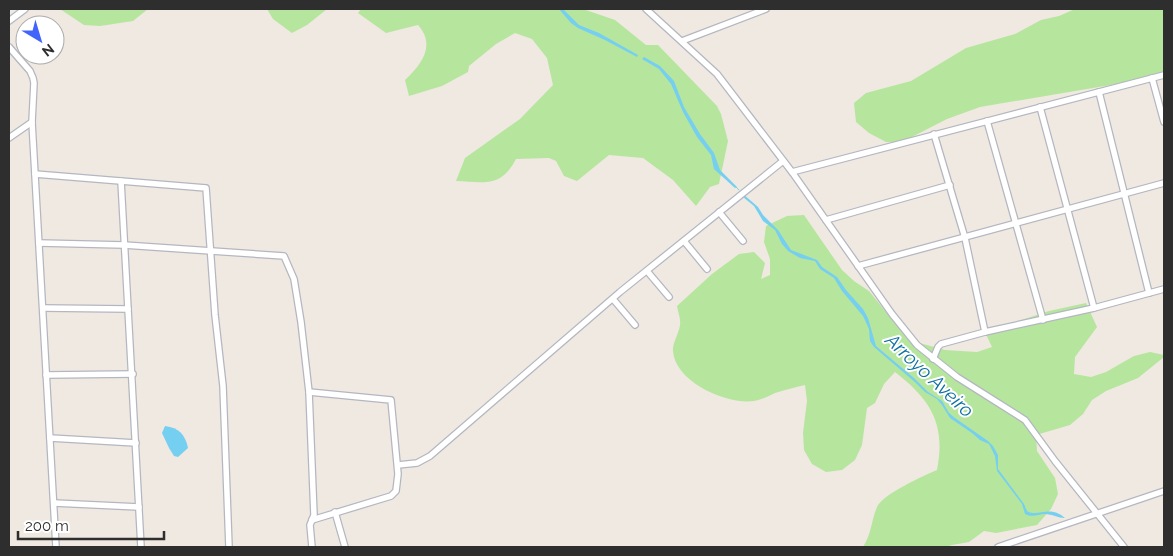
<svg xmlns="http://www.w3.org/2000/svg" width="1173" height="556" viewBox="0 0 1173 556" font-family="Raleway,sans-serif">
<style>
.green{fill:#b6e59e}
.water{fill:#75cff0}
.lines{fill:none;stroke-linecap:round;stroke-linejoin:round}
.stream{stroke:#75cff0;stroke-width:1}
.street-casing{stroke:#b4b7c1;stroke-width:8}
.street{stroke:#fff;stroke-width:5.5}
.labels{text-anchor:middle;stroke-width:4;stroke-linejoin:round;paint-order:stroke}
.water-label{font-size:19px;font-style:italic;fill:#0d6fa3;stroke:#fff}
</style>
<rect width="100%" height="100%" fill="#efe9e1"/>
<g class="green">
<polygon points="60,9 148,9 133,21 100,26 84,25"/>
<polygon points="267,9 327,9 307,25 292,33 273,19"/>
<path d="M361,9H583L615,20L646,45H658L717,106L721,114L728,141L719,184L710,187L696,206L673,180L643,158L609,155L577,181L564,176L556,161L549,158L516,159C501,188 484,182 456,181L465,158L520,119L553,85L547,58L532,39L515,33L496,44L469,66L468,72L442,86L409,96L405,80C422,64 436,45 418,25L386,33L358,13Z"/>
<polygon points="1075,9 1164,9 1164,71 1152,78 980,107 947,119 902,142 886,142 869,133 856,122 854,103 866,93 911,81 966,48 1015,34 1041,20 1059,16"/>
<path d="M804,215L842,270L854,281L869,291L898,327L911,336L916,342L945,350L977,352L992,347L985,332L1049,311L1086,303L1097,327L1075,357L1074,374L1091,377L1106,372L1134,356L1150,352L1164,355V357L1138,378L1106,391L1092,400L1083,414L1070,425L1036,435L1037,451L1055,478L1058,494L1051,509L1037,525L996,533L984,531L969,542L952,545L946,547H863C872,533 871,521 877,507C883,494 923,476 937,470C946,424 931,400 895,372L884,384L875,403L867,408L862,445L855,460L842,470L826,472L812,464L804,450L803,433L807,401L805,385C795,387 785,390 775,393C769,396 761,400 754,401C727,405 675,382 673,351C672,344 679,333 680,325C681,319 678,312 677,306L712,274L739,254L754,252L765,263L761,279L770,275V259L764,242L766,226L787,216Z"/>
</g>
<g class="water">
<polygon points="559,9 563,9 579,25 599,33 638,55 637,57 605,40 578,28 571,23"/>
<polygon points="644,57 660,66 674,81 684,107 700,134 714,153 720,170 737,187 735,188 714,169 711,155 697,137 683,112 671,84 659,69 642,59"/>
<path d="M743,194L758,207L763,215L778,230L791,250L817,260L822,267L837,277L846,290L863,309L868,318L876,346L914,378L928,392L942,401L949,413L955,418L988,441L993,446L998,455V469L1024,504L1027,511C1038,518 1049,504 1065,518C1058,518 1052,514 1045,514C1038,514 1033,518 1025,514L1022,504L997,471L995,456L989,444L980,440L972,433L950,418L942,405L937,399L925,392L916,383L874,347L870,341L869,329L863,316L842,291L834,278L820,269L815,261L800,258L788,251L782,244L775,230L763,221L754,206L743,197Z"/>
<path d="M165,426C179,428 185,434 188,448L178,457L174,456L169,448L162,433Z"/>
</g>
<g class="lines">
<polyline class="stream" points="736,187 739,190"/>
<defs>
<g id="street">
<polyline points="646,9 717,74 792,172 892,314 917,345 957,377 1025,420 1055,461 1124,547"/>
<polyline points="9,21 25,9"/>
<polyline points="682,41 766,9"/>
<polyline points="9,47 30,71 33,78 34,83 32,122 56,547"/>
<polyline points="1152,78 1164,122"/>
<polyline points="1099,92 1149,293"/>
<polyline points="1040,107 1094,308"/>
<polyline points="987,121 1043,320"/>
<polyline points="934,134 965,238 985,332"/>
<polyline points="9,138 32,122"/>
<polyline points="792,172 1164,75"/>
<polyline points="35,174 206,188 215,315 223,386 229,547"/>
<polyline points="121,181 141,547"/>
<polyline points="719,212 743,241"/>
<polyline points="826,220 950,185"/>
<polyline points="684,241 707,269"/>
<polyline points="39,243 124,245 284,256 294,279 301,322 309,392 314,515 310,525 312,547"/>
<polyline points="858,266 1164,183"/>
<polyline points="647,271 669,297"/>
<polyline points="613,299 635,325"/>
<polyline points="43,308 128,309"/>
<polyline points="933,359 938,347 941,344 985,332 1094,308 1164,289"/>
<polyline points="46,375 133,374"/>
<polyline points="309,392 391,400 398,474 396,491 391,496 312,520"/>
<polyline points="50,438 136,443"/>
<polyline points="398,465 417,463 430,456 620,292 783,161"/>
<polyline points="54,503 139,507"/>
<polyline points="335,512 345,547"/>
<polyline points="998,547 1164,491"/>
</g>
</defs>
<use href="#street" class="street-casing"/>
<use href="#street" class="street"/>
</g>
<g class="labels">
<g class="water-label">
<text transform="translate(930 375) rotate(43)" y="7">Arroyo Aveiro</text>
</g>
</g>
<rect width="1173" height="556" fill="none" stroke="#2e2e2e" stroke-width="20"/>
<g transform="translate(40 40) rotate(142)"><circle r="24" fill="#ffffff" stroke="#ababab"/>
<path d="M0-4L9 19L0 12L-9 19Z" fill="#4264fb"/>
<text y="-8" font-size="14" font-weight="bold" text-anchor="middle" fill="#2e2e2e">N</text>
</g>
<path d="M18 531v8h146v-8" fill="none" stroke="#2e2e2e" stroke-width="2.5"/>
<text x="25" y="531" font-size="15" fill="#2e2e2e" stroke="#ffffff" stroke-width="4" paint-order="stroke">200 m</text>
</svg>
